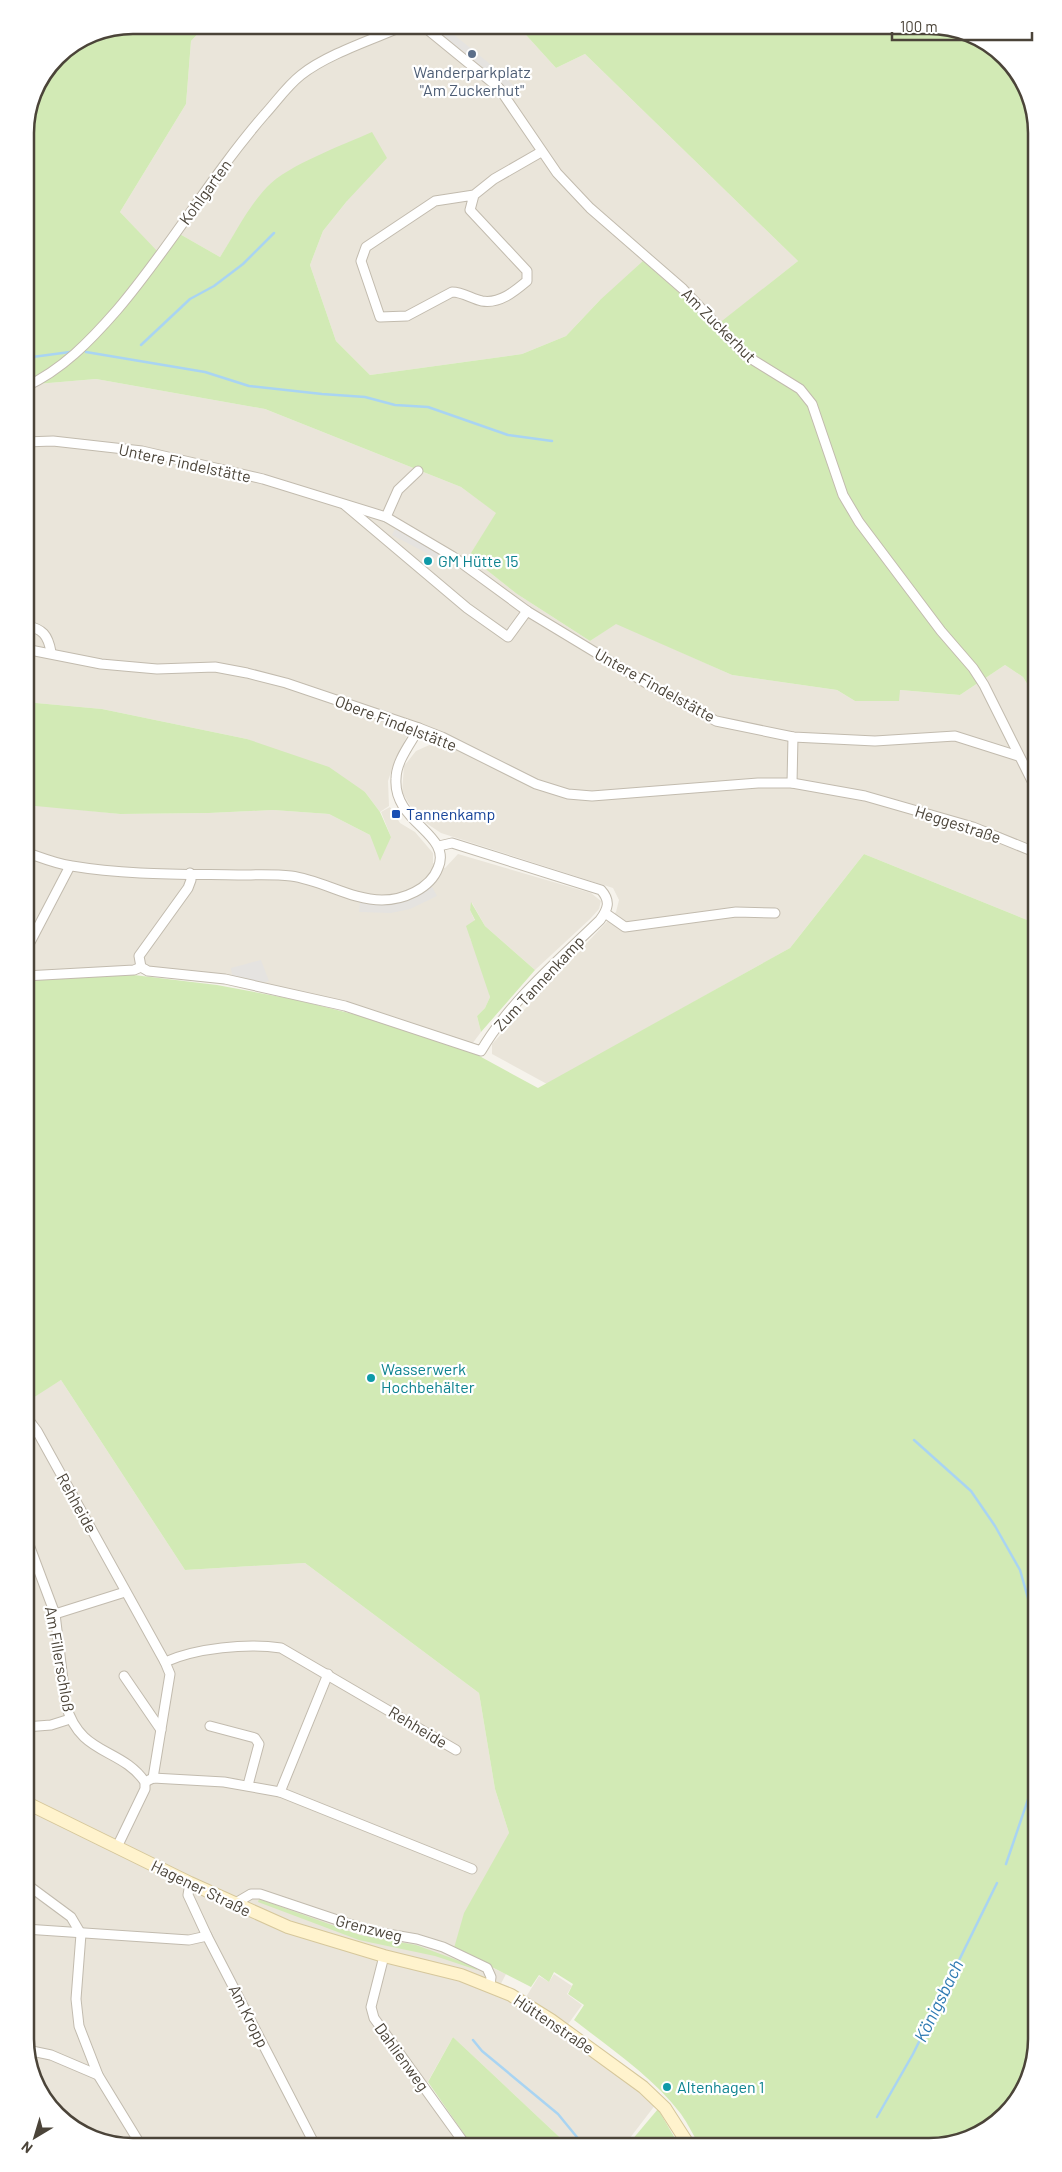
<svg xmlns="http://www.w3.org/2000/svg" width="1062" height="2172" viewBox="0 0 1062 2172" font-family="Barlow,sans-serif">
<style>
.residential{fill:#eae5da}
.green{fill:#d2eab5}
.parking{fill:#e5e3e0}
.lines{fill:none;stroke-linecap:round;stroke-linejoin:round}
.stream{stroke:#a9d4f2;stroke-width:2.5}
.street-casing{stroke:#c2bbae;stroke-width:11}
.secondary-casing{stroke:#d6c79b;stroke-width:14}
.street{stroke:#fff;stroke-width:9}
.secondary{stroke:#fff3cd;stroke-width:12}
.service-dot{fill:#5c6f8a;stroke:#fff;stroke-width:2}
.culture-dot{fill:#0f9aa8;stroke:#fff;stroke-width:2}
.transit-dot{fill:#1a4fb4;stroke:#fff;stroke-width:2}
.labels{text-anchor:middle;stroke-width:4.5;stroke-linejoin:round;paint-order:stroke}
.service-label{font-size:16px;fill:#4e5e75;stroke:#fff}
.street-label{font-size:16px;fill:#4b4439;stroke:#fff}
.culture-label{font-size:16px;fill:#0d838f;stroke:#fff;text-anchor:start}
.transit-label{font-size:16px;fill:#164399;stroke:#fff;text-anchor:start}
.water-label{font-size:18px;font-style:italic;fill:#2e7ab2;stroke:#fff}
.rim{fill:none;stroke:#4b4439;stroke-width:2.5}
</style>
<rect width="100%" height="100%" fill="#f6f3ec"/>
<g class="residential">
<polygon points="206,25 517,25 556,68 585,54 798,261 713,329 684,297 600,300 566,336 522,354 370,375 336,341 310,265 323,231 347,201 252,207 220,257 178,233 159,254 120,212 186,104 191,41"/>
<polygon points="96,379 265,409 461,487 497,513 469,556 517,594 590,641 616,623 732,675 837,690 855,701 900,690 960,695 1005,665 1023,677 1037,700 1037,924 864,854 790,948 547,1084 492,1054 492,1044 616,912 619,900 613,888 441,833 417,817 402,792 404,766 416,751 436,742 442,732 414,722 395,760 388,781 389,806 380,812 365,792 247,739 102,709 25,702 25,385"/>
<polygon points="28,804 120,814 209,813 273,810 329,814 370,835 391,837 381,812 390,807 400,823 415,832 433,853 433,863 445,868 458,854 591,893 601,901 599,909 590,919 535,970 485,926 472,903 470,910 475,921 470,938 484,972 490,997 485,1008 477,1016 481,1032 472,1044 378,1014 154,968 134,975 25,980 25,805"/>
<polygon points="61,1380 185,1570 305,1563 479,1693 495,1789 509,1833 484,1964 506,1974 495,1995 521,2005 539,1976 549,1982 554,1974 572,1986 567,1994 582,2005 561,2034 656,2104 623,2147 570,2147 453,2037 422,2092 461,2147 126,2147 73,2129 33,2080 25,2039 25,1401"/>
</g>
<g class="green">
<path d="M133,25H206L191,41L186,104L120,212L159,253L178,233L220,257C235,234 248,207 267,187C288,165 343,145 372,132L387,158L347,201L323,231L310,265L336,341L370,375L522,354L566,336L600,300L643,261L684,297L713,328L798,261L585,54L556,68L517,25H936L994,47L1029,92L1037,133V700L1023,677L1005,665L960,695L900,690L899,701H855L837,690L732,675L616,624L590,641L517,594L469,556L496,513L461,487L265,409L96,379L25,385V126L33,92L57,56L92,33Z"/>
<polygon points="25,702 102,709 247,739 329,767 365,792 380,812 391,837 380,861 370,835 329,814 273,810 209,813 120,814 25,805"/>
<path d="M864,854L1037,924V2039L1019,2099L970,2139L929,2147H700C694,2136 688,2124 681,2114C652,2076 611,2049 574,2020L584,2005L568,1994L573,1984L554,1972L549,1982L539,1975L531,1987L454,1948L464,1913L509,1833L495,1789L479,1693L305,1563L185,1570L61,1380L25,1403V980L134,975L217,985L297,1000L381,1021L472,1052L538,1088L790,948Z"/>
<polygon points="471,902 485,926 535,970 481,1032 477,1016 485,1008 490,997 466,926 475,920 470,910"/>
<polygon points="259,1899 360,1935 416,1945 476,1967 477,1970 435,1956 359,1940 258,1902"/>
<polygon points="453,2037 570,2147 473,2147 428,2082"/>
<polygon points="658,2109 680,2147 626,2147"/>
</g>
<g class="parking">
<polygon points="430,25 442,25 506,77 522,96 516,99 501,82"/>
<polygon points="395,529 439,553 436,558 392,535"/>
<polygon points="431,885 437,896 410,909 391,913 359,912 360,902 396,903 408,899"/>
<polygon points="261,960 269,981 258,984 232,977 231,968"/>
</g>
<g class="lines">
<g class="stream">
<polyline points="141,345 190,299 214,286 243,264 274,233"/>
<polyline points="86,352 205,372 249,386 322,394 365,397 395,405 428,407 508,435 552,441"/>
<polyline points="25,358 70,352"/>
<polyline points="914,1440 971,1491 995,1526 1020,1570 1037,1630"/>
<polyline points="1006,1864 1037,1773"/>
<polyline points="473,2040 482,2051 558,2114 585,2147"/>
<polyline points="877,2117 913,2054 997,1883"/>
<polyline points="869,2147 869,2146"/>
</g>
<defs>
<g id="street">
<polyline points="422,25 499,88 557,173 590,208 683,289 745,355 800,389 812,404 843,495 859,522 941,631 973,668 984,685 1037,791"/>
<path d="M474,195L435,201L366,247L361,261L380,317L407,316L452,292C463,292 472,299 482,301C500,304 515,291 527,281V271L470,210L474,195L494,179L541,152"/>
<path d="M25,387C62,370 90,341 117,310C170,248 211,176 265,114C276,102 287,86 301,75C327,54 374,39 406,25"/>
<polyline points="25,442 53,441 142,451 263,479 386,517 452,556 527,611 646,683 716,721 793,737 875,741 955,736 1018,756"/>
<polyline points="345,505 467,608 508,637 527,611"/>
<polyline points="386,517 398,490 418,471"/>
<path d="M25,625C43,629 48,635 51,652"/>
<polyline points="25,649 101,664 157,669 215,667 247,673 286,683 419,728 442,737 536,784 568,794 592,796 758,783 792,783 865,796 973,827 1037,853"/>
<polyline points="792,783 793,737"/>
<path d="M25,852C40,857 56,864 72,866C125,875 184,874 238,875C255,875 274,874 291,876C322,880 351,900 382,900C403,900 430,889 438,868C453,834 393,823 396,779C396,761 411,743 419,728"/>
<path d="M190,873L191,880L188,888L139,956L141,967L148,971L225,979L345,1006L481,1051C510,1001 559,960 600,920C608,909 611,901 601,890L452,843L439,846"/>
<polyline points="605,913 625,927 736,912 775,913"/>
<polyline points="25,952 70,866"/>
<polyline points="25,976 134,970 141,967"/>
<path d="M25,1415L37,1431L165,1662C196,1648 247,1643 281,1648L456,1750"/>
<path d="M25,1534L55,1614L66,1705C80,1756 121,1747 145,1782V1789L117,1847"/>
<polyline points="55,1614 125,1592"/>
<polyline points="124,1676 161,1730"/>
<polyline points="210,1726 255,1738 259,1744 248,1785"/>
<polyline points="25,1727 51,1725 70,1719"/>
<polyline points="153,1778 170,1674 165,1662"/>
<polyline points="145,1782 153,1778 224,1782 280,1792 472,1869"/>
<polyline points="280,1792 328,1674"/>
<polyline points="25,1883 71,1917 81,1934 76,1999 79,2026 98,2075 142,2147"/>
<polyline points="190,1883 188,1895 207,1936 316,2147"/>
<polyline points="234,1904 251,1894 260,1894 370,1931 417,1939 443,1947 487,1968 491,1977 490,1985"/>
<polyline points="25,1929 189,1940 207,1936"/>
<polyline points="384,1956 371,2007 374,2018 467,2147"/>
<polyline points="27,2050 51,2055 98,2075"/>
</g>
<polyline id="secondary" points="25,1802 190,1883 288,1927 384,1956 461,1975 511,1995 551,2020 643,2087 665,2108 690,2147"/>
</defs>
<use href="#street" class="street-casing"/>
<use href="#secondary" class="secondary-casing"/>
<use href="#street" class="street"/>
<use href="#secondary" class="secondary"/>
</g>
<circle class="service-dot" cx="472" cy="54" r="5"/>
<g class="culture-dot">
<circle cx="428" cy="561" r="5"/>
<circle cx="371" cy="1378" r="5"/>
<circle cx="667" cy="2087" r="5"/>
</g>
<rect class="transit-dot" x="391" y="809" width="10" height="10" rx="2.5"/>
<g class="labels">
<g class="service-label">
<text x="472" y="78">Wanderparkplatz<tspan x="472" dy="18">"Am Zuckerhut"</tspan></text>
</g>
<g class="street-label">
<text transform="translate(205 192) rotate(-54)" y="6">Kohlgarten</text>
<text transform="translate(719 325) rotate(45)" y="6">Am Zuckerhut</text>
<text transform="translate(185 463) rotate(12)" y="6">Untere Findelstätte</text>
<text transform="translate(655 685) rotate(29)" y="6">Untere Findelstätte</text>
<text transform="translate(396 723) rotate(21)" y="6">Obere Findelstätte</text>
<text transform="translate(958 824) rotate(18)" y="6">Heggestraße</text>
<text transform="translate(539 983) rotate(-47)" y="6">Zum Tannenkamp</text>
<text transform="translate(77 1503) rotate(61)" y="6">Rehheide</text>
<text transform="translate(60 1659) rotate(80)" y="6">Am Fillerschloß</text>
<text transform="translate(418 1727) rotate(31)" y="6">Rehheide</text>
<text transform="translate(201 1888) rotate(26)" y="6">Hagener Straße</text>
<text transform="translate(369 1928) rotate(14)" y="6">Grenzweg</text>
<text transform="translate(249 2016) rotate(63)" y="6">Am Kropp</text>
<text transform="translate(554 2024) rotate(34)" y="6">Hüttenstraße</text>
<text transform="translate(402 2057) rotate(54)" y="6">Dahlienweg</text>
</g>
<g class="culture-label">
<text x="438" y="567">GM Hütte 15</text>
<text x="381" y="1375">Wasserwerk<tspan x="381" dy="18">Hochbehälter</tspan></text>
<text x="677" y="2093">Altenhagen 1</text>
</g>
<g class="transit-label">
<text x="406" y="820">Tannenkamp</text>
</g>
<g class="water-label">
<text transform="translate(939 2001) rotate(-64)" y="6">Königsbach</text>
</g>
</g>
<path d="M0 0H1062V2172H0ZM133 34H929A99 99 0 0 1 1028 133V2039A99 99 0 0 1 929 2138H133A99 99 0 0 1 34 2039V133A99 99 0 0 1 133 34Z" fill="#fff" fill-rule="evenodd"/>
<path class="rim" d="M133 34H929A99 99 0 0 1 1028 133V2039A99 99 0 0 1 929 2138H133A99 99 0 0 1 34 2039V133A99 99 0 0 1 133 34Z"/>
<g transform="translate(35 2137) rotate(218)" stroke="#ffffff" stroke-width="4" paint-order="stroke">
<path d="M0-4L9 19L0 12L-9 19Z" fill="#4b4439"/>
<text y="-8" font-size="14" font-weight="bold" text-anchor="middle" fill="#4b4439">N</text>
</g>
<path d="M892 32v8h140v-8" fill="none" stroke="#4b4439" stroke-width="2.5"/>
<text x="900" y="32" font-size="15" fill="#4b4439" stroke="#ffffff" stroke-width="4" paint-order="stroke">100 m</text>
</svg>
